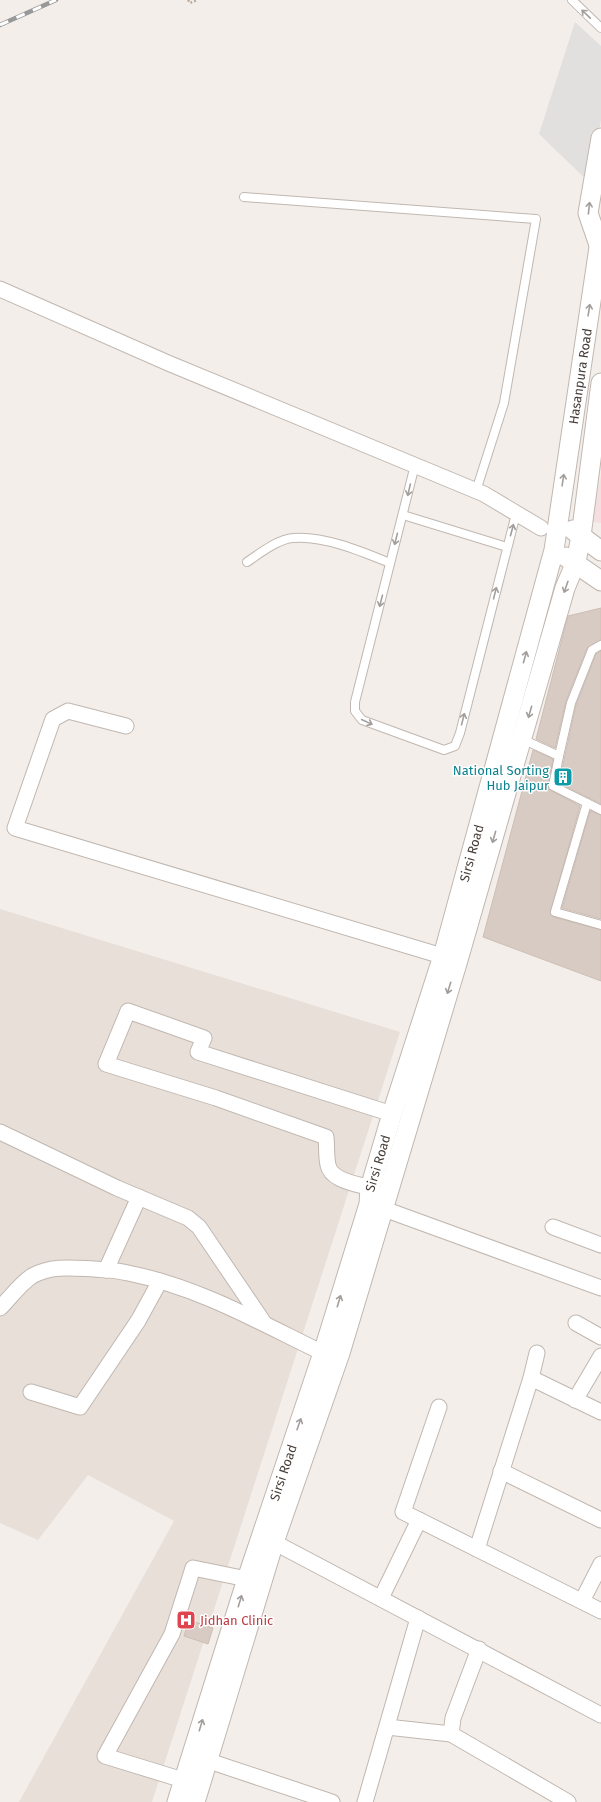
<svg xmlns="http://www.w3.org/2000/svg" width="601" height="1802" viewBox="0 0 601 1802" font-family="'Fira Sans',sans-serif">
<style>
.residential{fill:#e7dfd8}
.medical{fill:#f3dfe0}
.parking{fill:#e2e0de}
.building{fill:#d7cbc3;stroke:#cebeb4}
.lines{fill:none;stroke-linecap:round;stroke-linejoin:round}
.service-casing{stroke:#c1b7b0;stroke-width:10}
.minor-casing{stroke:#c1b7b0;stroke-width:17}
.tertiary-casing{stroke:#c1b7b0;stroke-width:21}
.path{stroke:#beada0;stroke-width:2.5;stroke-dasharray:2 2;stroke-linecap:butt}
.service{stroke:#fff;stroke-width:8}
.minor{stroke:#fff;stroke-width:15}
.tertiary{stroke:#fff;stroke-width:19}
.rail-casing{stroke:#989898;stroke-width:4.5}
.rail{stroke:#fff;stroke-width:3;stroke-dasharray:9;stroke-linecap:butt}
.oneway{stroke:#a39e9c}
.labels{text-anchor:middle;stroke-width:3;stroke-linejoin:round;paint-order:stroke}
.street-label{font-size:13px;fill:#473e39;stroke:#fff}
.culture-label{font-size:13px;fill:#0d838f;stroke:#fff;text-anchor:end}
.health-label{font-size:13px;fill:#be3a42;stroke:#fff;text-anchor:start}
</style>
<rect width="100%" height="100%" fill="#f3eeea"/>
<polygon class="residential" points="0,909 400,1032 152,1802 19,1802 174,1521 88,1475 38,1540 0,1523"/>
<polygon class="medical" points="601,475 601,523 592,522"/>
<polygon class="parking" points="575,22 601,46 601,120 590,183 539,134"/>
<g class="building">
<polygon points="601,608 601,640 587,648 566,701 555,748 536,739 568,616"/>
<polygon points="601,651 601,804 559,783 576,705 596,654"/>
<polygon points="533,750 553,759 548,785 548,789 580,806 550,914 554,917 601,930 601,981 483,937"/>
<polygon points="590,811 601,815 601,919 562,908"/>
<polygon points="189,1620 213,1628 208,1644 184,1636"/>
</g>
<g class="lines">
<defs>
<g id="service">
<polyline points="572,0 601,28"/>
<polyline points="244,197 536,219 504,403 476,491"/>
<polyline points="415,465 355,702 355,711 362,720 444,750 455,746 460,733 516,514"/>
<polyline points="403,515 507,547"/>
<path d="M247,562C259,554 278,539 293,538C323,535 363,552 390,563"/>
<polyline points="522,739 559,756 571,703 592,650 601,645"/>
<polyline points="559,756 553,786 601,810"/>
<polyline points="587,803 555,912 601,925"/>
</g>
<g id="minor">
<polyline points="0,289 168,363 484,494 541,528"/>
<polyline points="126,726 68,711 53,719 15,828 452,959"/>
<polyline points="0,1132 117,1188 188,1218 199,1227 264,1323"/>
<path d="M370,1188C358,1184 331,1181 328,1165C326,1157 327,1146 326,1137L216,1098L106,1064L128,1011L204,1038L198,1052L392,1114"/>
<polyline points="373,1205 601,1288"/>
<polyline points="553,1227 601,1245"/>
<polyline points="106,1270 139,1197"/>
<path d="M0,1308C10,1298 20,1284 32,1276C52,1265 73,1268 94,1269C105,1270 117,1270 128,1273C198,1287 259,1322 323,1353"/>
<polyline points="576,1323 601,1337"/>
<polyline points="531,1378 537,1353"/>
<polyline points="31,1392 80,1407 138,1321 160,1281"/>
<polyline points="575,1400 601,1356"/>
<polyline points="439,1407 403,1512 601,1611"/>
<polyline points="501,1471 601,1520"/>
<polyline points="264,1537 601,1715"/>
<polyline points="477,1549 531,1378 601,1412"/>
<polyline points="381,1598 419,1520"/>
<polyline points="582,1601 601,1564"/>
<polyline points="479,1649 453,1718 451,1734 568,1802"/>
<polyline points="387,1727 451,1734"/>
<polyline points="197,1757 332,1802"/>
<polyline points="183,1780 105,1756 172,1634 193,1568 247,1579"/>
<polyline points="365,1802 418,1618"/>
</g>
<g id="tertiary">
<polyline points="599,245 588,213 601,138"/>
<polyline points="573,530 601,551"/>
<polyline points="566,557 601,581"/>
<path id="s1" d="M177,1802L247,1579L323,1353L369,1204L370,1188L392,1114L443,956L554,550L601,234"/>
<polyline points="195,1802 274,1542 340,1353 458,960 565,588 576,562 581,536 601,383"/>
</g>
</defs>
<use href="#service" class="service-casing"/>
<use href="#minor" class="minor-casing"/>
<use href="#tertiary" class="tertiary-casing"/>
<polyline class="path" points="188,0 190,3 197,0"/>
<use href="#service" class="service"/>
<use href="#minor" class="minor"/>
<use href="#tertiary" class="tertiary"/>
<defs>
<polyline id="rail" points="0,25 56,0"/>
</defs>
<use href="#rail" class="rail-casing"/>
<use href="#rail" class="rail"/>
</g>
<defs><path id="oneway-shaft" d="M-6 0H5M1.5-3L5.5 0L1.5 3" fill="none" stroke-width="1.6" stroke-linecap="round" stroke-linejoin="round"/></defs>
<g class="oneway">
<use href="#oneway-shaft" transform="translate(586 14) rotate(-136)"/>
<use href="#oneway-shaft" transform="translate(589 208) rotate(-84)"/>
<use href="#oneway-shaft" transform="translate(589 310) rotate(-81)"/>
<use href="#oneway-shaft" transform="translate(563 480) rotate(-81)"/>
<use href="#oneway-shaft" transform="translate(409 490) rotate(103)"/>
<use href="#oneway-shaft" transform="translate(512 530) rotate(-75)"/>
<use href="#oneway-shaft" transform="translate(396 539) rotate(104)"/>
<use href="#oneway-shaft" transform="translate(566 587) rotate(109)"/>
<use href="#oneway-shaft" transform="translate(495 593) rotate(-76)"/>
<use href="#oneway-shaft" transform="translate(381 601) rotate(104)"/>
<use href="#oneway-shaft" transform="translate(525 657) rotate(-75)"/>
<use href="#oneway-shaft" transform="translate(530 712) rotate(106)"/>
<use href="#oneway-shaft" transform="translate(463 719) rotate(-76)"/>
<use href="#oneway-shaft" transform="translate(367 722) rotate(25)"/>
<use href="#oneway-shaft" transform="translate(494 837) rotate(106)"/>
<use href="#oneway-shaft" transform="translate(449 988) rotate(107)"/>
<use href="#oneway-shaft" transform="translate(339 1301) rotate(-73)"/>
<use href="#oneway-shaft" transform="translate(299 1424) rotate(-71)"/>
<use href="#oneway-shaft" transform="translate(240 1601) rotate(-73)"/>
<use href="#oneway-shaft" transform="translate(201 1725) rotate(-73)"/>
</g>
<defs>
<symbol id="building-square" viewBox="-11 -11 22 22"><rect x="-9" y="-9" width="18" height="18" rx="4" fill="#0f9aa8" stroke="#fff"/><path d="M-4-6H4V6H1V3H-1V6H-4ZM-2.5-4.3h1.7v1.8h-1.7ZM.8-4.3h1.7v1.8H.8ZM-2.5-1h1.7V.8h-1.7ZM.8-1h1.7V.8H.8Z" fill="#fff"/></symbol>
<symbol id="hospital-square" viewBox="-11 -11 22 22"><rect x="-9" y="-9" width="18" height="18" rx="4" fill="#e0444e" stroke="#fff"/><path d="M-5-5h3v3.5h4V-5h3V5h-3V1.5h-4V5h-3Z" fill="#fff"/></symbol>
</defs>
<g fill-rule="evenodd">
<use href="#building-square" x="552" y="766" width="22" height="22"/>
<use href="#hospital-square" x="175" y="1609" width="22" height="22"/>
</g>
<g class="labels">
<g class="street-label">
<text dy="5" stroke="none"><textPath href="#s1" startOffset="1484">Hasanpura Road</textPath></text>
<text dy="5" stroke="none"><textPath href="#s1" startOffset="994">Sirsi Road</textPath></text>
<text dy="5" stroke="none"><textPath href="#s1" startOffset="670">Sirsi Road</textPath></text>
<text dy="5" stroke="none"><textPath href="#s1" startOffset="346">Sirsi Road</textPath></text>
</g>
<g class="culture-label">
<text x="549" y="775">National Sorting<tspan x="549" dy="15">Hub Jaipur</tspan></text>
</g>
<g class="health-label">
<text x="200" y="1625">Jidhan Clinic</text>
</g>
</g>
</svg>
